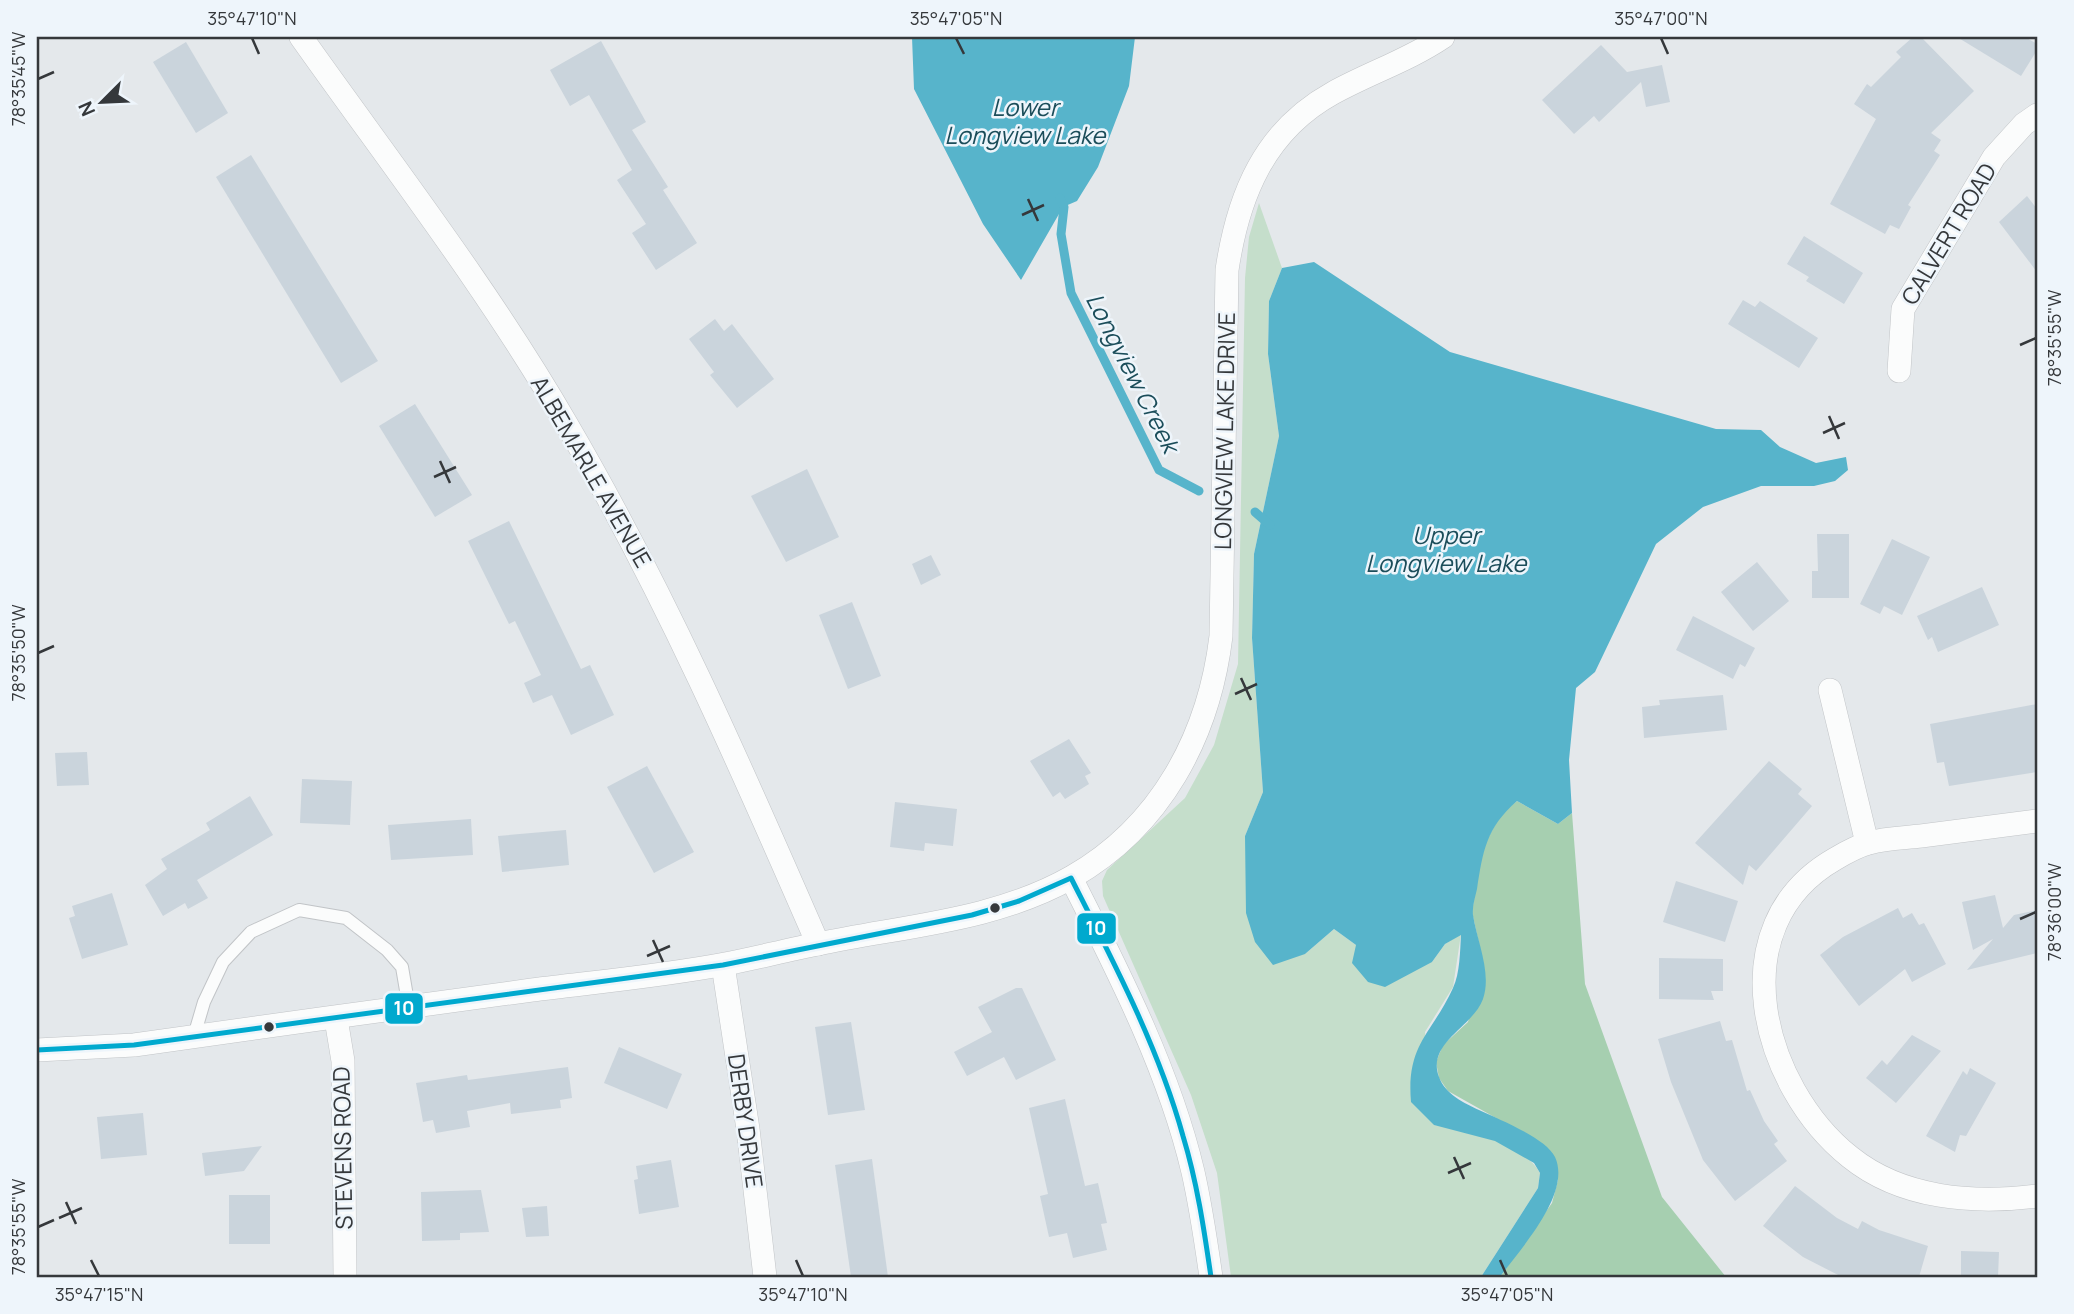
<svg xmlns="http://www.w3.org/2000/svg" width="2074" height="1314" viewBox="0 0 2074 1314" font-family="Manrope,sans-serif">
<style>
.green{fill:#c5decb}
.forest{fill:#a6cfb0}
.water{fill:#57b4cb}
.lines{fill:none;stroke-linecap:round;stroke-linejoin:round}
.stream{stroke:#57b4cb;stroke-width:9}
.building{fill:#cad4dc}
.service-casing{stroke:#c1c4c7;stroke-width:14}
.minor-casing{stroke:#c1c4c7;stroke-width:24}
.service{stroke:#fbfcfc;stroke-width:12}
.minor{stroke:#fbfcfc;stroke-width:23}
.bus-1-casing{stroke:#eef5fb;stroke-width:10}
.bus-1{stroke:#00a9ce;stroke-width:5}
.ticks{fill:none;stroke:#35383b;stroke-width:2.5}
.bus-dot{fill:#35383b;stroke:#eef5fb;stroke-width:2.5}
.labels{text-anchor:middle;stroke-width:5;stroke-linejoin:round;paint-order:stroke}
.street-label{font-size:23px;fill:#35383b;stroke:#eef5fb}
.water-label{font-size:24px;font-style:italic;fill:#1b4d5a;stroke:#eef5fb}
.line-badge{stroke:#eef5fb;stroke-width:2.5}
.badge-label{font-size:19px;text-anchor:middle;font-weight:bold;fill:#fff}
.neatline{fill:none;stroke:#35383b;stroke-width:2.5}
.ticks-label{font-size:18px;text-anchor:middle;fill:#35383b}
</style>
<rect width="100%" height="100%" fill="#e4e8eb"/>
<path class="green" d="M1259,203L1282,268L1269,301L1268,354L1279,436L1254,554L1252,638L1263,792L1245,836L1305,954L1334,929L1356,945L1432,962L1445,944L1461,934L1453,987L1425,1032L1434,1125C1468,1130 1522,1142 1540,1173L1538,1188L1481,1277H1231L1217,1173L1191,1095L1103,896L1102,881L1107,870L1185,798L1214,745L1238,664L1245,278L1249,237Z"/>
<polygon class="forest" points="1517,801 1558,824 1572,813 1585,984 1662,1197 1726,1277 1500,1277 1552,1203 1558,1180 1496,1118 1448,1091 1439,1078 1436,1062 1443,1045 1468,1022 1484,966 1472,912 1482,849 1501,814"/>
<g class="water">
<polygon points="912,37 1135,37 1129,86 1098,167 1077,201 1063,207 1021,280 983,224 914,89"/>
<path d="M1314,262L1450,352L1716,429L1761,430L1780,447L1816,463L1846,457L1848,470L1835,481L1814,486H1761L1703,507L1656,544L1595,672L1576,688L1569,760L1572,813L1558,824L1517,801C1486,828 1483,851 1477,889C1475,898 1472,907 1473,915C1477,941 1492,973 1483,999C1473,1027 1426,1043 1439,1077C1445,1094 1464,1103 1479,1110C1498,1119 1546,1138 1555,1157C1572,1194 1520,1249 1500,1277H1481L1538,1188L1540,1173L1534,1163L1495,1141L1434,1125L1411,1102C1406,1044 1432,1034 1453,988C1460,973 1460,951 1461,935L1445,944L1432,962L1385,987L1368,982L1352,963L1356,945L1334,929L1305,954L1273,965L1255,942L1246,913L1245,836L1263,792L1252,638L1254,554L1279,436L1268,354L1269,301L1282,268Z"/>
</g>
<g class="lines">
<g class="stream">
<polyline points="1060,198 1064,207 1061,234 1071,293 1159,470 1199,491"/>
<polyline points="1255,512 1270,525"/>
</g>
</g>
<g class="building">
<polygon points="1913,37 1921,37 1974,91 1931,133 1941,140 1934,151 1940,155 1908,205 1911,207 1899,229 1890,225 1885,234 1830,204 1876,119 1854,104 1867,84 1871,87 1901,57 1896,52"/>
<polygon points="1957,37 2025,37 2037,44 2037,50 2021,76"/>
<polygon points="601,41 646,122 632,130 668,187 663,190 697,243 656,270 632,233 646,224 617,180 632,170 589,95 570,106 550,70"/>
<polygon points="186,42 228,113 196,133 153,62"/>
<polygon points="1601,45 1627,72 1662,65 1670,102 1646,107 1641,82 1599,122 1594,116 1574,134 1542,100"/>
<polygon points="251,155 378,361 341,383 216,177"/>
<polygon points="2027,196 2037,209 2037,272 1999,222"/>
<polygon points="1804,236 1863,273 1844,304 1806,281 1809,277 1787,264"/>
<polygon points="1743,300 1755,307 1760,301 1818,338 1799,368 1728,324"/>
<polygon points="715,319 724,331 732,324 774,379 737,408 710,375 714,372 689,339"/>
<polygon points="415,404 472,495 435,517 379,426"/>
<polygon points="807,469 839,537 786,562 751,496"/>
<polygon points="509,521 581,669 590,665 614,715 571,735 552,695 533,703 524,683 541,675 515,621 509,624 468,541"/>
<polygon points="1817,534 1849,534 1849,598 1812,598 1812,571 1818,571"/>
<polygon points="1892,539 1930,557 1902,615 1884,606 1880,614 1860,604"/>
<polygon points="931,555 941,575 921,585 912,564"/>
<polygon points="1757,562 1789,601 1753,631 1721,592"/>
<polygon points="1982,587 1999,625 1938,652 1932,637 1928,640 1917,616"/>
<polygon points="852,602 881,676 848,689 819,615"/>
<polygon points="1693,616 1755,648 1745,667 1740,664 1733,679 1676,650"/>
<polygon points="1723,695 1727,730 1644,738 1642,707 1660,705 1659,700"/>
<polygon points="2037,704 2037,772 1949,786 1944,762 1937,763 1930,724"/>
<polygon points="1069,739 1091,773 1085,776 1089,784 1065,799 1060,792 1053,797 1030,761"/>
<polygon points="87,752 89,785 57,786 55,753"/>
<polygon points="1769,761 1802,789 1798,794 1812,806 1756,871 1749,865 1743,885 1695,843"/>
<polygon points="647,766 694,852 654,873 607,787"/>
<polygon points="302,779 352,781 350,825 300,823"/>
<polygon points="250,796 273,835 197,880 208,898 188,909 185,903 163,916 145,885 167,869 161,859 210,830 206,823"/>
<polygon points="895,802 957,809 953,846 925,843 924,851 890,847"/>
<polygon points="471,819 473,855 391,860 388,825"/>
<polygon points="566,830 569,865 502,872 498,836"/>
<polygon points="1676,881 1738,901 1725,942 1663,922"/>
<polygon points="112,893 128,945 82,959 69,918 75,916 72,906"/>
<polygon points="1995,895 2003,928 2014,915 2037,910 2037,953 1967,970 1993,939 1973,950 1962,902"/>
<polygon points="1898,908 1903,918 1912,913 1919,925 1924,923 1946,964 1912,982 1905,969 1859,1006 1820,955 1843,937"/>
<polygon points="1659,958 1723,959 1723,991 1711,991 1714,1000 1659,999"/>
<polygon points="1016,988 1022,988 1056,1060 1016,1080 1004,1057 967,1076 954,1052 992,1032 978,1007"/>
<polygon points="1720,1021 1726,1041 1732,1040 1747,1091 1750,1090 1764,1121 1778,1141 1774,1144 1787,1161 1735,1201 1703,1160 1671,1082 1658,1039"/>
<polygon points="851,1022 865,1110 828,1115 815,1027"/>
<polygon points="1912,1035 1941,1051 1896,1103 1866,1078 1882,1060 1887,1065"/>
<polygon points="619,1047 682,1074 667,1109 604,1083"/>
<polygon points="568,1067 572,1098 560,1100 561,1108 511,1114 510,1103 467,1111 470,1127 436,1133 433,1120 423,1122 416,1083 467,1075 468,1080"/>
<polygon points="1970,1068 1996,1083 1966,1136 1960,1135 1955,1152 1926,1136 1963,1071 1967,1075"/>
<polygon points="1065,1099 1085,1186 1098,1183 1107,1223 1101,1224 1107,1250 1073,1258 1067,1233 1049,1237 1040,1196 1048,1194 1029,1108"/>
<polygon points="143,1113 147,1155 101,1159 97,1117"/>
<polygon points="262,1146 244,1171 205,1176 202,1153"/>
<polygon points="872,1159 888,1277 851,1277 835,1165"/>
<polygon points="671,1160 679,1207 639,1214 634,1180 638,1179 636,1166"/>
<polygon points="1795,1186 1837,1218 1858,1229 1862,1221 1879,1230 1928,1246 1919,1277 1842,1277 1803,1257 1763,1226"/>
<polygon points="481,1190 489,1232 460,1233 460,1240 422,1241 421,1192"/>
<rect x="229" y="1195" width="41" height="49"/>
<polygon points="547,1206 549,1236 526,1237 522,1208"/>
<polygon points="1961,1251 1999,1252 1998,1277 1961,1277"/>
</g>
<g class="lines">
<defs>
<polyline id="service" points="194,1036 204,1002 223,962 251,932 299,910 346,918 387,950 402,967 409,1008"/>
<g id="minor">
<path d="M301,37C391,164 489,290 567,425C664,591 741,767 818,944"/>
<polyline points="1899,371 1903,309 1994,157 2024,124 2037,115"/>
<polyline points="1830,690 1867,843"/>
<path d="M2037,821C1999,826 1960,831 1921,836C1904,838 1885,838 1869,843C1858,846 1845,853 1835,859C1718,926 1762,1087 1850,1157C1902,1199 1974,1204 2037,1196"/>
<path d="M1071,878C1118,971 1169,1070 1193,1172C1201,1207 1206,1242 1211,1277"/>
<polyline points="723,965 748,1129 765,1277"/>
<polyline points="336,1019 343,1061 345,1277"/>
<path d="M37,1050L134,1045C266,1026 400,1008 532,990C596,982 662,976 725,964C756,958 787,950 818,944C902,926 995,921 1072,877C1161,826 1209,736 1221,636L1227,270C1238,196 1264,131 1333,93C1369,73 1409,60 1443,37"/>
</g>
</defs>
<use href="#service" class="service-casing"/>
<use href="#minor" class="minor-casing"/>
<use href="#service" class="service"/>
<use href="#minor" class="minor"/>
<defs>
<path id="bus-1" d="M37,1050L134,1045L723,965L972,915L1019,901L1071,878C1113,961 1158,1046 1183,1136C1197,1182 1204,1229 1211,1277"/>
</defs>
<use href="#bus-1" class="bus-1-casing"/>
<use href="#bus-1" class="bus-1"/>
</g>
<path class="ticks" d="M252,38L259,54M956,38L964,54M1661,38L1668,54M38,79L54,72M1028,199L1038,221M1022,215L1044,205M2020,345L2036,338M1829,416L1839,439M1823,433L1845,423M440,461L450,483M434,477L456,467M38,653L54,646M1241,678L1251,700M1235,694L1257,684M2020,919L2036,912M653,940L663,962M647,956L670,946M1454,1157L1464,1179M1448,1173L1471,1163M66,1202L76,1224M59,1218L82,1208M38,1227L54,1220M91,1260L99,1276M796,1260L803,1276M1500,1260L1507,1276"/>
<g class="bus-dot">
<circle cx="995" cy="908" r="6"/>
<circle cx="269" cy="1027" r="6"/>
</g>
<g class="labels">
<g class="street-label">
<text transform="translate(1949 234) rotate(-59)" y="8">CALVERT ROAD</text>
<text transform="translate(1225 431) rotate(-89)" y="8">LONGVIEW LAKE DRIVE</text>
<text transform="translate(591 472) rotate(60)" y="8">ALBEMARLE AVENUE</text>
<text transform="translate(745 1121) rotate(82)" y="8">DERBY DRIVE</text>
<text transform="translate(343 1148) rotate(-91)" y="8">STEVENS ROAD</text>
</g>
<g class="water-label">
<text x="1025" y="116">Lower<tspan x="1025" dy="28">Longview Lake</tspan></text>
<text transform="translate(1132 373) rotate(63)" y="8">Longview Creek</text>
<text x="1446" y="544">Upper<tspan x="1446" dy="28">Longview Lake</tspan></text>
</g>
</g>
<g class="line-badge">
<rect x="1076" y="912" width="41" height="33" rx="7" fill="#00a9ce"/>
<rect x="384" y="992" width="40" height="33" rx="7" fill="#00a9ce"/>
</g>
<g class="badge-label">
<text x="1096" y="935">10</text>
<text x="404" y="1015">10</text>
</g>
<rect width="2074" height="1314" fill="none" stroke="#eef5fb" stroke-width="77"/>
<g transform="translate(102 102) rotate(246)" stroke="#eef5fb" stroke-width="5" paint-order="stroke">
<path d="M0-5L12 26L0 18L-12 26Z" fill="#35383b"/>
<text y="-10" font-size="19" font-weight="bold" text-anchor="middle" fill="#35383b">N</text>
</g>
<rect x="38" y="38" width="1998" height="1238" class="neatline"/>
<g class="ticks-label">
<text x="252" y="25">35°47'10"N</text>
<text x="956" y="25">35°47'05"N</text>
<text x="1661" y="25">35°47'00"N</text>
<text transform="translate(19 79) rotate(-90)" y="6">78°35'45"W</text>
<text transform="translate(2055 338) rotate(-90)" y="6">78°35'55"W</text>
<text transform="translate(19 653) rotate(-90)" y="6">78°35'50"W</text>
<text transform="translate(2055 912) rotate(-90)" y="6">78°36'00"W</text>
<text transform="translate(19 1227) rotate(-90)" y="6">78°35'55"W</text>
<text x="99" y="1301">35°47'15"N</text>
<text x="803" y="1301">35°47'10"N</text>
<text x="1507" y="1301">35°47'05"N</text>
</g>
</svg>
